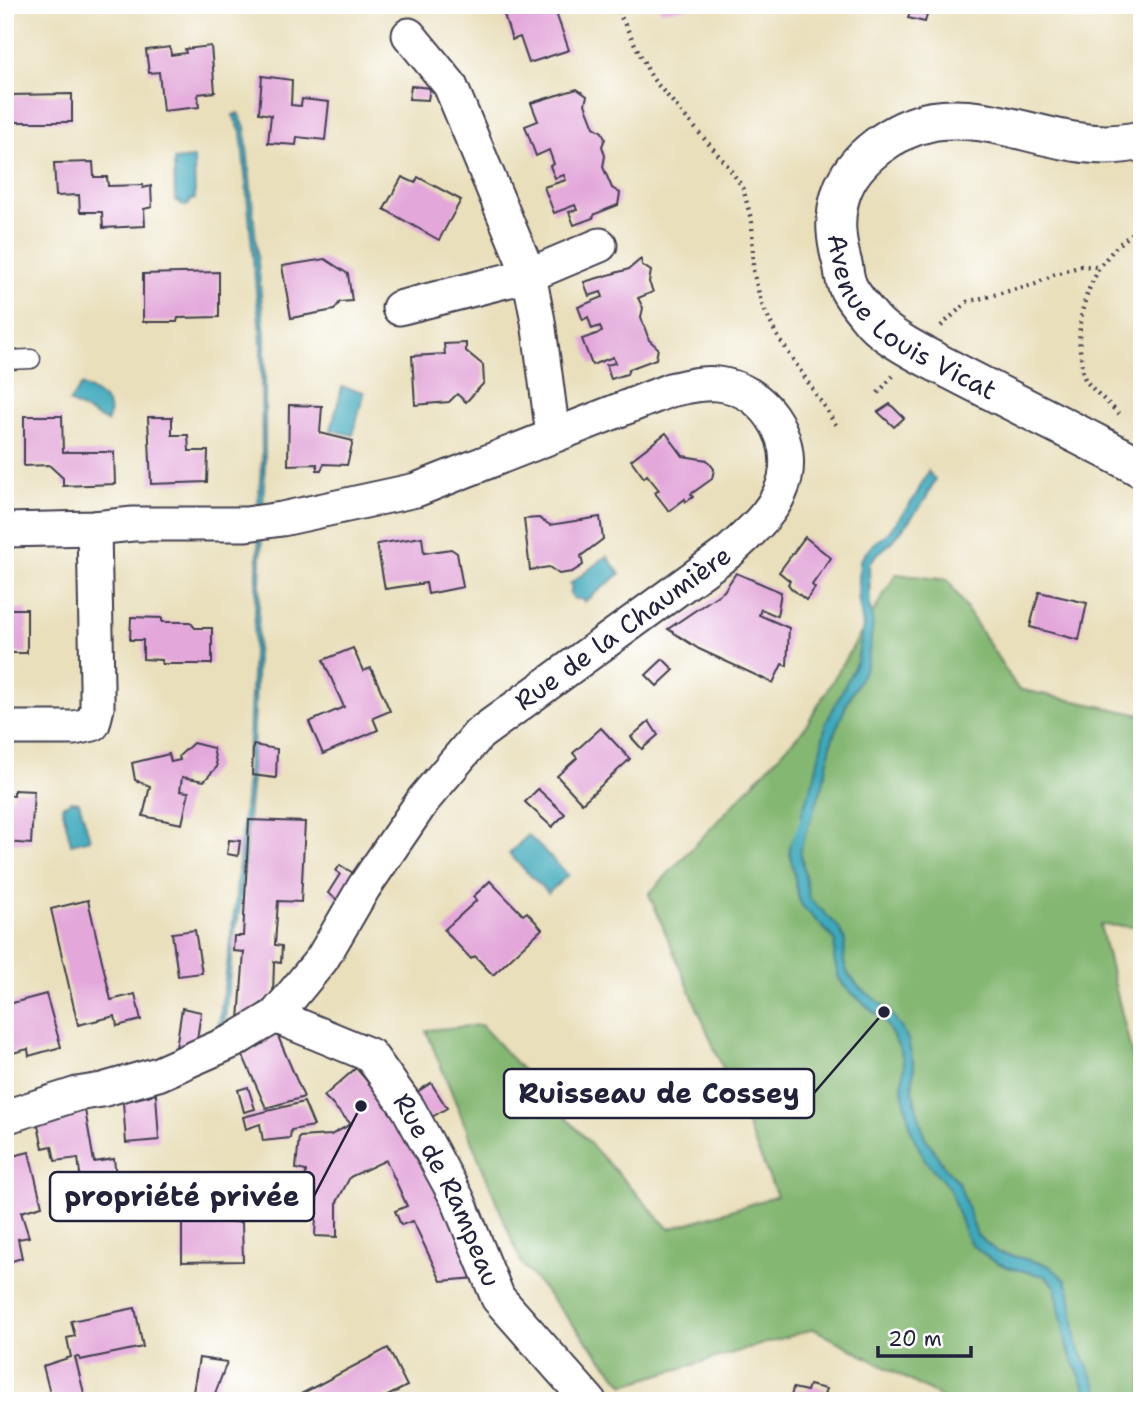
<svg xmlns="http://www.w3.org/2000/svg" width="1147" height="1406" viewBox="0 0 1147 1406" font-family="'Shantell Sans',sans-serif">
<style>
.forest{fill:#84b772;stroke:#536c56;stroke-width:2}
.water{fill:#3ca9bb;stroke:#2f667b;stroke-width:2}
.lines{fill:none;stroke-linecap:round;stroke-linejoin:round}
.stream{stroke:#3ca9bb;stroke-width:10}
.building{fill:#e3a7da}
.service-casing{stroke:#403e4e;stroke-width:21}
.minor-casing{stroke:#403e4e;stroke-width:37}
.secondary-casing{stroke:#403e4e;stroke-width:42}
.path{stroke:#403e4e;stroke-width:4.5;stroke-dasharray:2 5;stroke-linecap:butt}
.service{stroke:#fff;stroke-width:18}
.minor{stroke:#fff;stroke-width:33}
.secondary{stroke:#fff;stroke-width:38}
.labels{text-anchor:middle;stroke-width:5;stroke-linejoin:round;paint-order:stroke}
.street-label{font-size:26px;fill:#22223b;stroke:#fff}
.leader{fill:none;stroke:#22223b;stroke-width:2.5}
.callout-dot{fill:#22223b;stroke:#fff;stroke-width:2.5}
.callout{fill:#fff;stroke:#22223b;stroke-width:2.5}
.callout-label{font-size:28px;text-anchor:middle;font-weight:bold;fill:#22223b}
</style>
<rect width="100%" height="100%" fill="#fff"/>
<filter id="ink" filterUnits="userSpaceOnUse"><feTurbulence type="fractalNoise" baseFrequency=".0143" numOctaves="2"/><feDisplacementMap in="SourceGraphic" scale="14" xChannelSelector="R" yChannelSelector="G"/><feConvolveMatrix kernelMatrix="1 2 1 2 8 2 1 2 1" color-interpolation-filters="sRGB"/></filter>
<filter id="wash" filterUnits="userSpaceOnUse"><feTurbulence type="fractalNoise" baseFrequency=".00686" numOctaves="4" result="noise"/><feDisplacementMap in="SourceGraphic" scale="28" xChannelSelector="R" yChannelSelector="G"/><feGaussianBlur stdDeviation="1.57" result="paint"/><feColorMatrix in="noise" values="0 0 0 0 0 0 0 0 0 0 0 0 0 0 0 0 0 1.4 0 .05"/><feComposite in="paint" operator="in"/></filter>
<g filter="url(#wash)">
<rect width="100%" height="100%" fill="#e9dfbb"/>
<polygon class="forest" points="896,574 948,580 1018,689 1142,715 1142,927 1100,925 1142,1095 1142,1401 948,1401 814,1329 624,1385 522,1264 426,1030 481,1025 669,1229 777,1196 649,894 804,729"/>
<g class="water">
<polygon points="238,113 245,127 265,336 265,461 252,775 240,909 234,936 224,1028 218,1032 235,906 247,778 259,531 258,503 262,459 261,342 241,132 233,115"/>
<polygon points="194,158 195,199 191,200 187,206 181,205 180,201 175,201 174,160"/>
<path d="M82,385C97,395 117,402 107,422L69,402Z"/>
<polygon points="342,387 364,392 353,435 331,430"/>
<polygon points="928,471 935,480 925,500 893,541 875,556 869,564 870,606 873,626 867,665 847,703 832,740 823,785 800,848 809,898 837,925 845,940 844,962 848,974 859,987 889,1010 907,1037 914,1065 912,1090 924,1135 943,1165 959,1183 977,1235 997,1252 1045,1264 1051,1267 1066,1281 1070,1292 1077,1343 1103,1401 1091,1401 1067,1348 1055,1286 1045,1276 1007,1267 991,1260 971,1244 966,1236 949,1188 925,1160 912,1134 902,1089 904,1065 901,1051 885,1022 844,986 839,978 834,959 835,940 803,907 799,900 790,854 790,846 797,831 800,834 806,819 801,815 815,775 826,723 857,661 863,627 858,595 860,560 874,543 888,533 915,497"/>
<polygon points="607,556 620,574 584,602 581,599 574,599 570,593 572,588 570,584"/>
<polygon points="72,801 79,802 90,839 71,844 62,806"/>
<polygon points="528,835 568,875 548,893 509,854"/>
</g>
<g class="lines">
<polyline class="stream" points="796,844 810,806"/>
</g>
<g id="blocks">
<g class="building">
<polygon points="501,5 546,5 549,15 556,13 569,50 529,63 520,37 512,40"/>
<polygon points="660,5 699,5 699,7 660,11"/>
<polygon points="912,5 930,5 925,22 908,18"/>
<polygon points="211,46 215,92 198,94 199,107 163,111 159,72 149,73 146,50 170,47 171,55 186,53 185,49"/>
<polygon points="262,76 292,80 291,105 301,106 302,99 329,102 325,140 297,137 296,145 268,143 271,115 259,113"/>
<polygon points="411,86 430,88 428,100 409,99"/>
<polygon points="577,89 587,96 585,104 594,127 602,132 605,139 602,146 605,156 603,167 612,188 620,193 618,205 595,214 593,218 574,225 569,212 577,210 575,205 554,213 544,187 566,180 564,175 555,178 550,166 554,164 549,150 536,156 525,126 538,121 531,103"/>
<polygon points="72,94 72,122 9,122 9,95"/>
<polygon points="93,162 94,177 107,177 108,186 143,185 143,188 151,186 152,207 144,209 145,226 103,228 102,212 80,212 79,195 56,196 54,163"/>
<polygon points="402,177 415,183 418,177 461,200 439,240 384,209"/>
<polygon points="325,259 348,274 352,301 340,302 334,310 291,318 282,266"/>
<polygon points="641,259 642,265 651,271 649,282 653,292 638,298 643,308 641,317 649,340 658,348 656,359 629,369 627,374 611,379 606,365 615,363 613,357 592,365 582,339 602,332 600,326 592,329 588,317 583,320 578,307 603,297 601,292 589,296 584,282 629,269"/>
<polygon points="219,272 219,317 178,318 177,322 143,322 143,274"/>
<polygon points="466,343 466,351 483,365 484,383 466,402 457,394 449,402 415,405 412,356 445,354 444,344"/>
<polygon points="890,404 904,418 894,427 878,412"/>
<polygon points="289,405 322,406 320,433 353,441 347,465 324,464 321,470 317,470 317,464 288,465"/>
<polygon points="24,416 62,416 63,452 114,452 115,484 63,486 63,478 49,465 24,466"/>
<polygon points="148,417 172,417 172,435 188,435 189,451 208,451 207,482 151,484"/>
<polygon points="666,433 683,456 707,460 714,469 712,479 691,494 693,497 686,502 685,499 669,511 655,493 659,490 647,475 644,478 631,460"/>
<polygon points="600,517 603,539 581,556 583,565 572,572 559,574 549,567 530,570 524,519 539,518 550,525"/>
<polygon points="422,537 424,553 451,549 457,553 463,587 428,594 426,583 385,589 377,544"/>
<polygon points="805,537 831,558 812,585 815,588 806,600 791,588 788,584 790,581 779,572"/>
<polygon points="736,573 781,592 777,616 761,609 759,615 789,628 787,666 782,664 773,683 699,649 668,629 724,591"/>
<polygon points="1039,592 1087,603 1079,640 1030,627"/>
<rect x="5" y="609" width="22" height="44"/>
<polygon points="131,617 162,618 162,622 190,622 195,628 212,628 212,664 162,664 162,660 143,659 143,640 130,640"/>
<polygon points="353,648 363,671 371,668 390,711 373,718 378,730 323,754 309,722 344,707 323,660"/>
<polygon points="663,659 674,670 657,686 646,675"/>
<polygon points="649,721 658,735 642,749 631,737"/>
<polygon points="601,728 630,759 582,803 557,776 577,758 573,753"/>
<polygon points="193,743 213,748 217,767 204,781 182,777 180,791 189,792 182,824 143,816 150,786 135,780 132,763 169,754 171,762 180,760 179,756"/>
<polygon points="253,745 277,749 276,778 252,775"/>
<polygon points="538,789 565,814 552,827 525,802"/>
<polygon points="14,790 34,791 31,844 5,842 5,795 14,796"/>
<polygon points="249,820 305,822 301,902 278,901 275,945 282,946 281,963 274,962 273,995 239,1020 244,952 233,951 234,936 243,936"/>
<polygon points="229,840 240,841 238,856 227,854"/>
<polygon points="340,865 358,876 342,903 328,893 340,874 336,871"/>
<polygon points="490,881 523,915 527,912 542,929 493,975 475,956 471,959 444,930 477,900 473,897"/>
<polygon points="88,900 111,1000 135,994 141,1020 117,1026 115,1016 78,1025 51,909"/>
<polygon points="195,930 202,973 178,976 172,933"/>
<polygon points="46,994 61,1047 29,1056 28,1049 5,1055 5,1005"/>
<polygon points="182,1008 201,1012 197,1040 176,1048"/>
<polygon points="277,1034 304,1097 266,1108 243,1056"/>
<polygon points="356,1068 389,1107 433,1183 476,1278 441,1281 413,1221 401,1225 395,1211 407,1206 386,1160 350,1177 337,1202 337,1237 315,1236 317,1198 304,1193 306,1171 296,1169 299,1137 331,1135 351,1124 324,1096"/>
<polygon points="431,1083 447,1108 427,1120 411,1096"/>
<polygon points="248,1087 255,1109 244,1112 238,1090"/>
<polygon points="156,1094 159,1140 126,1143 123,1102"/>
<polygon points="304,1102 314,1126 291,1130 290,1138 263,1141 260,1124 246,1129 243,1117"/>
<polygon points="84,1104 94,1162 114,1159 119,1200 84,1205 78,1158 55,1161 52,1146 43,1148 36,1117"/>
<polygon points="29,1152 42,1206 21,1212 29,1237 18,1239 22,1258 5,1263 5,1158"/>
<polygon points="182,1222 242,1222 243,1261 182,1262"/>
<polygon points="135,1308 143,1347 80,1360 79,1357 75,1357 86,1401 52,1401 43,1366 71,1357 67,1338 75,1336 71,1321"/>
<polygon points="388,1348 407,1386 378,1401 305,1401 301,1394"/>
<polygon points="199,1358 227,1362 214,1396 193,1392"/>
<polygon points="809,1385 826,1389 824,1395 842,1401 790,1401 793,1388 807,1391"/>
</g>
</g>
</g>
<g filter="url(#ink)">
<use href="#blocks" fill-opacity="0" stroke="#403e4e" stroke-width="2"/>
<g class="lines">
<defs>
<polyline id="service" points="5,360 31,359"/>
<g id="minor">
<polyline points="409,35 450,85 529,275 538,321 553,435"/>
<polyline points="399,308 529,275 600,245"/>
<path d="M5,530L94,528L133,524H246L282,519L416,490L670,390C685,387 701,382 718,384C763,389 794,434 785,478C778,509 751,531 730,551L479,734L424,799L364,887L322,959L275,1016L233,1041L158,1074L102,1090L77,1094L5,1117"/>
<polyline points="5,728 74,728 93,724 97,708 97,685 94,528"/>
<path id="s1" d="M275,1016L370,1055L408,1108L458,1200L498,1298L589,1401"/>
</g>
<g id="secondary">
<path id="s2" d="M1142,140C1068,159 1003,110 933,121C896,128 853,157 841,194C833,219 836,241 843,266C844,273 845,281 848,287C853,298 865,311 873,321C890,340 930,359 953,371C1016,404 1080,434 1142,468"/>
</g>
</defs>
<use href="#service" class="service-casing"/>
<use href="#minor" class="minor-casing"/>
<use href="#secondary" class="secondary-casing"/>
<g class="path">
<polyline points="615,5 652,78 727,165 743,188 752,223 753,270 761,302 775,332 838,428"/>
<polyline points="941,326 967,302 1035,284 1053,275 1081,266 1099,267"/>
<polyline points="878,393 893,376"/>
<path d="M1119,414C1110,404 1091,389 1085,379C1082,373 1082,363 1081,357C1073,308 1097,252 1142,228"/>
</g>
<use href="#service" class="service"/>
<use href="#minor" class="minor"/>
<use href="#secondary" class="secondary"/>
</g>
</g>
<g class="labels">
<g class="street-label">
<text dy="9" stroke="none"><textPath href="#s2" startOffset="494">Avenue Louis Vicat</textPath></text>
<text transform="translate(623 628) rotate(-36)" y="9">Rue de la Chaumière</text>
<text dy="9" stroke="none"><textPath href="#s1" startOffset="259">Rue de Rampeau</textPath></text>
</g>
</g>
<path class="leader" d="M884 1012L814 1093M361 1106L314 1196"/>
<g class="callout-dot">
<circle cx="884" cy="1012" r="7"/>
<circle cx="361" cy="1106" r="7"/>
</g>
<g class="callout">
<rect x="504" y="1069" width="310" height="49" rx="7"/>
<rect x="50" y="1172" width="264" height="49" rx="7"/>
</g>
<g class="callout-label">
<text x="659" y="1103">Ruisseau de Cossey</text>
<text x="182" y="1206">propriété privée</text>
</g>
<rect width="1147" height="1406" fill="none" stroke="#fff" stroke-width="28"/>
<path d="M878 1346v10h93v-10" fill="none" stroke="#22223b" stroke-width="3.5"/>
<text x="888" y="1346" font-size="21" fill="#22223b" stroke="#ffffff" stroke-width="5" paint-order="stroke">20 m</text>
</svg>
